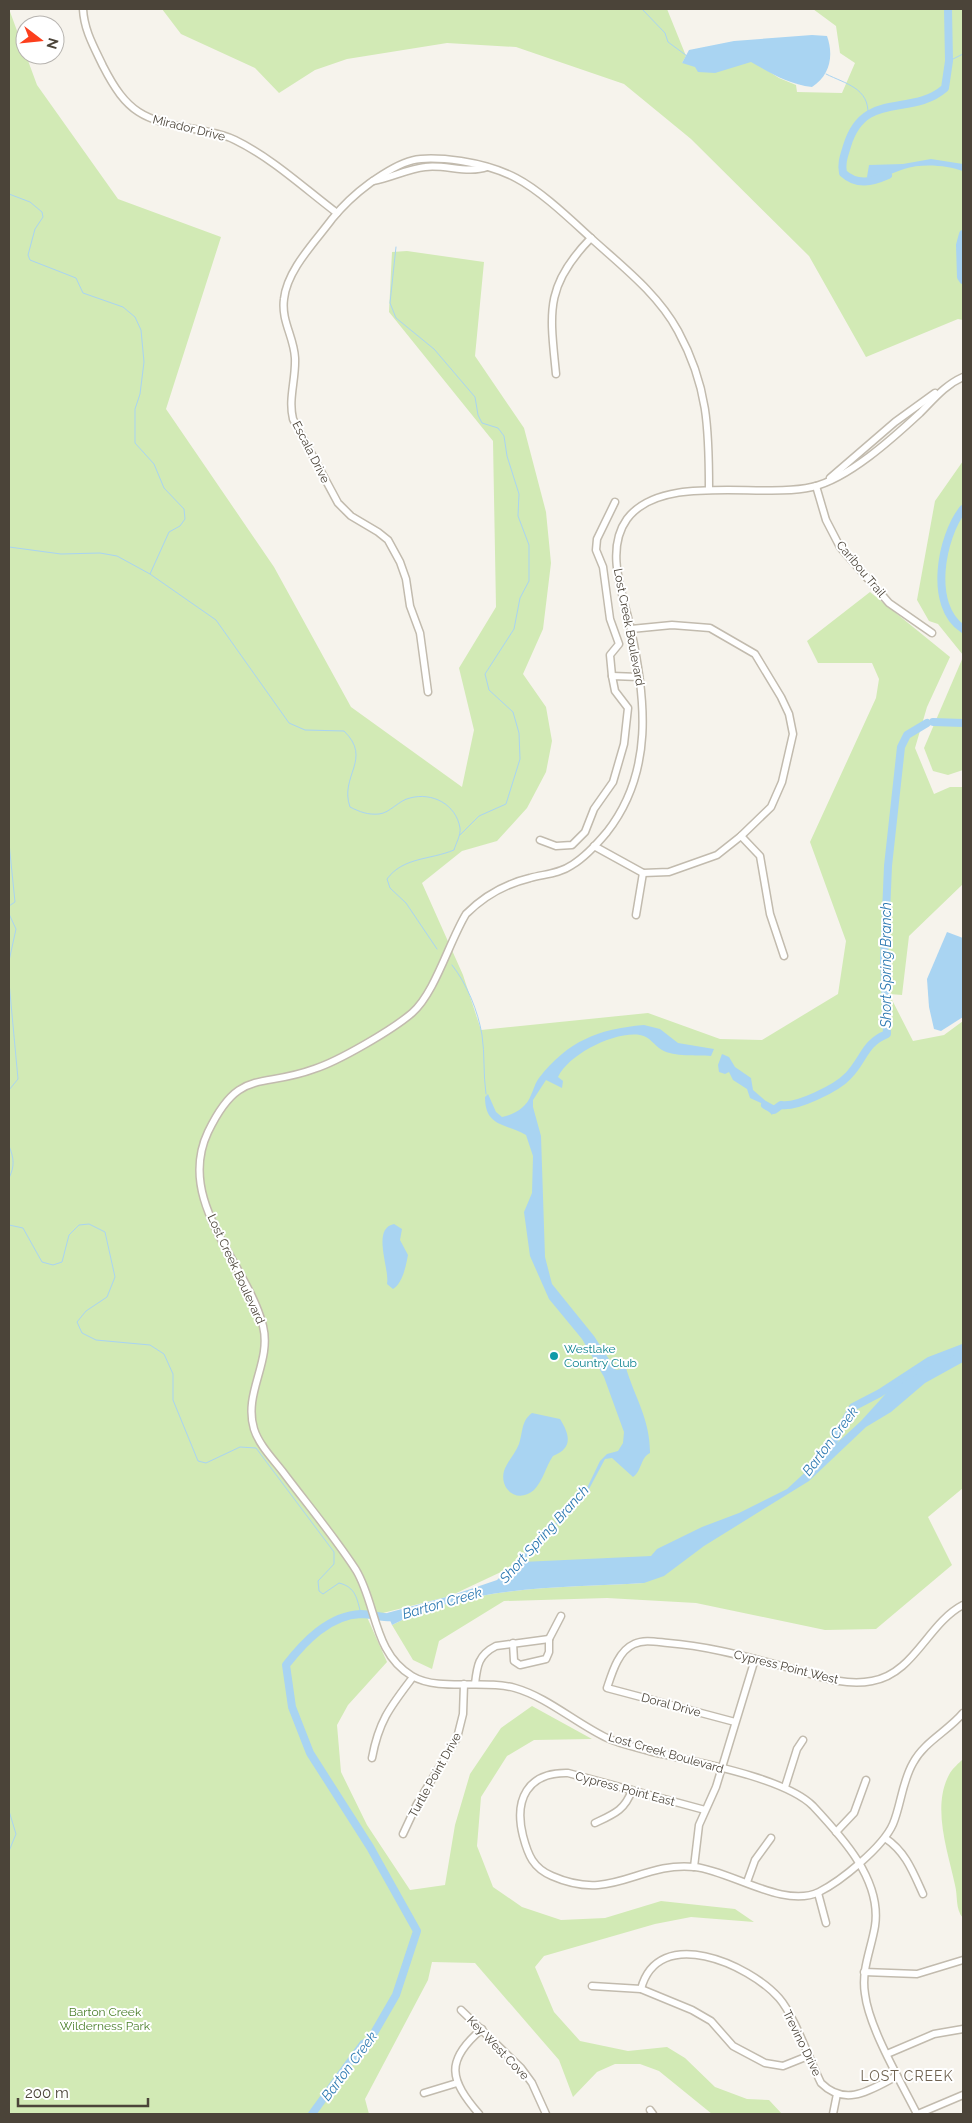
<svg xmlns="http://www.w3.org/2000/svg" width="972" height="2123" viewBox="0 0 972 2123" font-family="Raleway,sans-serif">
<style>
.green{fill:#d2eab5}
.water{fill:#a9d4f2}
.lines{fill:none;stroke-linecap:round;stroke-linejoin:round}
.stream{stroke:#a9d4f2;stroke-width:1}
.river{stroke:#a9d4f2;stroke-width:8}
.minor-casing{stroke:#c2bbae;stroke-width:9}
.minor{stroke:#fff;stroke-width:6}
.culture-dot{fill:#0f9aa8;stroke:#fff;stroke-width:2}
.labels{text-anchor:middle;stroke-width:4;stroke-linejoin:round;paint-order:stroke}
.street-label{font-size:12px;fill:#4b4439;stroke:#fff}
.culture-label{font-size:12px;fill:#0d838f;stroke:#fff;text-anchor:start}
.park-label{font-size:12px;fill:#4a7f2a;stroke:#fff}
.water-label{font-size:14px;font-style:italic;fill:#2e7ab2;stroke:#fff}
.neighbourhood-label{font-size:14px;letter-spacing:1px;fill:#6e6250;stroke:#fff}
</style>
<rect width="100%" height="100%" fill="#f6f3ec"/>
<g class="green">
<path d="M9,9L37,85L118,199L221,237L166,409L274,567L351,707L462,787L474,730L459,668L496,607L493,441L389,312L392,252L407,251L484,262L475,356L524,428L546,512L551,563L543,629L523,674L546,707L552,741L546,772L527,808L497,841L462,851L422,883L463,975L481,1030L648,1013L720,1039L762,1040L838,994L846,941L810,842L876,698L879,679L872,663H818L807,641L870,592L950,657L927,707L915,748L934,794L950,787H963V884L909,936L902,995L889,994L913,1041L944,1035L963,1021V1488L928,1517L952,1565L876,1629L825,1630L696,1603L607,1598L504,1601L439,1641L432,1669L413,1660L392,1625C469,1585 559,1588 644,1583L522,1562L450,1596L367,1617L387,1662L348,1705L337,1725L341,1772L367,1825L410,1890L445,1885L455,1825L470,1774L501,1728L532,1706L592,1739L534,1740L507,1756L481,1797L477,1846L493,1887L522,1907L561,1920L605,1918L661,1901L735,1909L754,1922L691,1917L655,1924L544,1956L535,1967L554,2012L580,2041L628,2051L667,2047L685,2058L715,2087L747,2099L769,2100L782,2114H712L659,2071L640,2064H615L597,2072L573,2097L559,2060L475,1963L432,1962L428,1980L365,2099L369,2114H9Z"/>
<polygon points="162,9 667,9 686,56 682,63 751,60 779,78 796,85 797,92 842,93 855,63 840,53 836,26 813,9 963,9 963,320 958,319 866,357 809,256 691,139 624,84 516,47 447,43 347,59 315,70 279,93 255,68 181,34"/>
<polygon points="963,461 963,655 938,624 929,621 917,600 935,501"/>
<polygon points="963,657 963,770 948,775 933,771 924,748"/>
<path d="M963,1759V1918C955,1909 958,1896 955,1885C948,1851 931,1806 950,1773C953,1768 959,1763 963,1759Z"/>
</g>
<g class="water">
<path d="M812,35L827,36C834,56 830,75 812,87C788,84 771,73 751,62L715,73L698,72L695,67L682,63L689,50L734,41Z"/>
<path d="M931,159L963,164V171C947,165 921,163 904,169C890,174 882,179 867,177L869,165L903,164Z"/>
<polygon points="947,932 963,938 963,1017 941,1031 934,1029 929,1007 927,979"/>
<path d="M644,1025L660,1029L678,1043L714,1049L711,1056C697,1055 674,1057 662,1050C653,1045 651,1037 640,1035C615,1031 569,1054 558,1077L563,1081L562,1088L546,1080L533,1100V1107L541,1136L545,1257L552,1284L594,1336L616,1370L626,1368C635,1398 650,1419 650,1453C640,1458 642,1471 633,1477L612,1458L605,1459L589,1489L522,1562L651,1556L657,1549L702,1527L739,1513L787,1489L861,1421L891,1388L926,1363L963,1349V1362L925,1383L891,1412L866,1427L809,1481L704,1546L664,1576L644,1583C559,1588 469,1585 392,1625L387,1613L450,1596L497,1580L568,1511L587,1488L600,1461L607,1454L618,1451L623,1443L624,1432L604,1377L582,1339L549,1299L530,1256L524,1212L532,1193L533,1156L526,1135C505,1123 485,1127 485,1097L488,1094L496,1112L502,1117C514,1115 527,1107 531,1095C534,1089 535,1083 539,1078C568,1041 598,1029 644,1025Z"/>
<polygon points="722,1054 729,1057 735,1067 751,1078 753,1090 775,1109 772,1115 761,1103 750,1098 747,1089 733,1080 729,1072 725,1074 719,1072 718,1065"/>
<path d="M394,1224L402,1229L400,1240L408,1255C406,1265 403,1283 393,1289L387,1284C390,1268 371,1229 394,1224Z"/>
<path d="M532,1413L560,1419C570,1435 573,1448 553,1456C546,1466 543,1481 534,1490C518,1504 499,1490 504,1471C507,1462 515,1454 519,1444C523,1432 521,1421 532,1413Z"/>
</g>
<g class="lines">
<g class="stream">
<polyline points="642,9 665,33 668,42 687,56"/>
<polyline points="949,61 963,54"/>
<path d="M826,74C846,84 869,88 868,114"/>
<path d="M9,194L30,202L42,212L43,217L35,229L28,255L30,260L76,278L83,293L123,307L135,317L141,330L144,362L140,394L135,409V443L154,464L164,488L184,509L185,519L180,526L169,532L150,574L216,620L289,723L305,730L344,731C373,759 339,776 350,807C360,812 368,815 379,814C390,813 399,800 410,798C432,792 456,804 460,828C461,835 456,843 454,850C430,860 403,857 387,879L390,888L406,903L437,949"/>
<polyline points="396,247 390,303 396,318 434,349 475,397 478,415 482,423 498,428 504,436 507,456 519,494 518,516 529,545 529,581 520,598 514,629 485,674 489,690 513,712 519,733 520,759 506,804 479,816 460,835"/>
<polyline points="9,547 61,554 100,553 117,556 150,574"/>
<polyline points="9,843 15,902 9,906"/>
<polyline points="9,914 16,929 9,961"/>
<path d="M452,965C467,984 478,1011 482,1035C485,1054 483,1074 486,1094"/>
<polyline points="9,982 18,1079 9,1090"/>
<path d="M9,1146C14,1158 15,1166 9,1178"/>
<path d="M9,1225L23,1228L42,1262L53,1265L62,1262L69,1235L79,1225L89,1224L105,1232L115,1277L107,1297L86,1311L77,1322L82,1333L96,1340L150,1345L164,1354L173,1374V1400L198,1461L206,1463L240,1447L256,1448L334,1552V1564L318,1581L319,1591L323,1594L339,1583C356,1587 357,1599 361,1614"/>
<polyline points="9,1811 16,1834 9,1851"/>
</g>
<g class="river">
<path d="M888,175C872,182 857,186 843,173C841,163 844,156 847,146C864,89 911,118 945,88L949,61L948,9"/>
<polyline points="963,234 960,245 961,277 963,280"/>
<path d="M963,509C941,537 928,606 963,629"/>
<polyline points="933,722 963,723"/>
<path d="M765,1105L774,1110L781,1105C796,1108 837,1088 848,1076C864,1060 864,1043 887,1034L884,960L888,866L901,747L907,735L927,723"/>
<polyline points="810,1471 832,1444 853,1407 880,1393 929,1361 963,1348"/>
<path d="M312,2114L363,2044L370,2040L396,1995L417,1931L370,1847L310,1753L292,1707L286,1665C304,1642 329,1615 361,1614C373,1614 385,1619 396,1617"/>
</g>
<defs>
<g id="minor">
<path d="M83,9C84,30 94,47 103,66C127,113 143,120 194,129C208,132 221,133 235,140C272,158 304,188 337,213"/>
<path d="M373,181C391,178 407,169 425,167C444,164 468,174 487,167"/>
<path d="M556,374C550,313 544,286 591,238"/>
<polyline points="830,478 895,422 935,393"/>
<polyline points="816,486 826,520 840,547 889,603 932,633"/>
<polyline points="612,676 610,655 619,644 610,619 603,567 596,550 597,539 615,502"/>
<path d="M428,692L420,633L410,606L406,579L400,562L388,540L378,532L351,516L338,503L293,419C288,399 296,379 295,358C294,337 281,321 284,299C287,270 315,242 332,219C344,204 355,194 370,183C405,158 418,155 461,161C480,164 499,169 516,178C541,191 570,219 592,239C623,267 658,294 678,331C708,386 709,429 709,489"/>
<polyline points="741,836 760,856 770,914 784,956"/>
<polyline points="540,840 556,846 572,845 585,832 594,809 613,782 624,744 628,708 615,691 612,676 639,677"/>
<polyline points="594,846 643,873 669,872 717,855 741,836 771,807 782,782 793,734 789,714 781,697 755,654 710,628 672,625 631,629"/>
<polyline points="636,915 643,873"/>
<polyline points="549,1639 561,1616"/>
<polyline points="513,1643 514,1661 520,1665 546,1659 549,1652 549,1639"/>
<path d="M475,1684C477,1666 478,1655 496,1646L549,1639"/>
<path d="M735,1722L607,1688C612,1673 618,1651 634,1644C644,1639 657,1642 668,1643C708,1646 747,1657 786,1667C813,1674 843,1687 872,1681C914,1674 928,1623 963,1605"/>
<path d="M372,1758C379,1720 391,1706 413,1677"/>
<polyline points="785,1787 797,1749 803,1740"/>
<path d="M705,1810L568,1773C527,1772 514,1800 523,1836C528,1855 533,1868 552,1876C613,1903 639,1861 695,1867C731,1871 784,1909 819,1892C841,1881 883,1847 893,1824C901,1805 902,1782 913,1763C924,1742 948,1731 963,1713"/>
<path d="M595,1823C614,1814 625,1810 632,1790"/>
<polyline points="836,1832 854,1813 866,1780"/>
<polyline points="403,1834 417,1804 457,1738 463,1714 464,1684"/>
<path d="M885,1838C906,1852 913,1872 923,1894"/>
<polyline points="694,1867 699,1825 716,1787 755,1659"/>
<polyline points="747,1882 755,1860 771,1838"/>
<polyline points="818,1893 826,1923"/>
<polyline points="864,1972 917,1974 963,1960"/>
<polyline points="592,1986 641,1989 692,2010 711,2021 733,2046 765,2063 783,2066 808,2056"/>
<path d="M641,1989C658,1924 749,1964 779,1998C794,2015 810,2061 821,2083C846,2108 872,2089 897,2076"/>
<polyline points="461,2010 521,2068 532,2083 546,2114"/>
<polyline points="887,2054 934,2034 963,2029"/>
<polyline points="424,2093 457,2083"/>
<polyline points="650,2110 653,2114"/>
<path d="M479,2114C450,2080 444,2061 482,2029"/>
<polyline points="833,2114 837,2094"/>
<path d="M917,2114C901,2082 869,2028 865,1994C861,1970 871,1950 875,1926C882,1880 842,1837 813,1806C784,1777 691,1761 649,1751C635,1747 620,1744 607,1738C577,1724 547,1697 515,1688C484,1679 439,1692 412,1676C373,1653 377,1605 356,1570C334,1536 307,1504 283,1472C273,1459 259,1445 254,1429C243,1393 272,1362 263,1326C247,1263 175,1202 208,1132C239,1067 260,1089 314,1069C339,1061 392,1030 412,1013C435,993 449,942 466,914C484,896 505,884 530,878C544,874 559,874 572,865C585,857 597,844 607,832C654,772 646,699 631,630C624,596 604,551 627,519C662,472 762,499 812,487C848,479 893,438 920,413C934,399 945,385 963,377"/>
<polyline points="918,2114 963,2095"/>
</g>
</defs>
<use href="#minor" class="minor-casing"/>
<use href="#minor" class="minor"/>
</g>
<circle class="culture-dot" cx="554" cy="1356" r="5"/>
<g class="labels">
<g class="street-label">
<text transform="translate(189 128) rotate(14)" y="4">Mirador Drive</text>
<text transform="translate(311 452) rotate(63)" y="4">Escala Drive</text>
<text transform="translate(861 569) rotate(50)" y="4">Caribou Trail</text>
<text transform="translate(629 627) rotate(79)" y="4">Lost Creek Boulevard</text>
<text transform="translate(236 1269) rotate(65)" y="4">Lost Creek Boulevard</text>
<text transform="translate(786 1667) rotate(14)" y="4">Cypress Point West</text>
<text transform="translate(671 1705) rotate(15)" y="4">Doral Drive</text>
<text transform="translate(666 1753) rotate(16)" y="4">Lost Creek Boulevard</text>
<text transform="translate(435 1775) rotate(-61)" y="4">Turtle Point Drive</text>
<text transform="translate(625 1789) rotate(15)" y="4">Cypress Point East</text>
<text transform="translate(802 2043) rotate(64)" y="4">Trevino Drive</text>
<text transform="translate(498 2048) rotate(46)" y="4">Key West Cove</text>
</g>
<g class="culture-label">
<text x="564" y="1353">Westlake<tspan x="564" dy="14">Country Club</tspan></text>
</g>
<g class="park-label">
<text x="105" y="2016">Barton Creek<tspan x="105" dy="14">Wilderness Park</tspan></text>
</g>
<g class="water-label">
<text transform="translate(886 965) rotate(-90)" y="5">Short Spring Branch</text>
<text transform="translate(830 1441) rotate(-53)" y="5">Barton Creek</text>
<text transform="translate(544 1534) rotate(-48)" y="5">Short Spring Branch</text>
<text transform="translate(442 1603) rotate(-16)" y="5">Barton Creek</text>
<text transform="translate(349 2066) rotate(-53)" y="5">Barton Creek</text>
</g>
<g class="neighbourhood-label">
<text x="907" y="2081">LOST CREEK</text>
</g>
</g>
<rect width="972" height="2123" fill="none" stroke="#4b4439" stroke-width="20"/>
<g transform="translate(40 40) rotate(106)"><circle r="24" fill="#ffffff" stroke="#b7b4b0"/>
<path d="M0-4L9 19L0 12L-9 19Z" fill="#fc3f1d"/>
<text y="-8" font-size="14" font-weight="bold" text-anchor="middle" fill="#4b4439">N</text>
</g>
<path d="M18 2098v8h130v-8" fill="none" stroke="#4b4439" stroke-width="2.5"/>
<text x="25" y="2098" font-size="15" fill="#4b4439" stroke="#ffffff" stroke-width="4" paint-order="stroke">200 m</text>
</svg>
